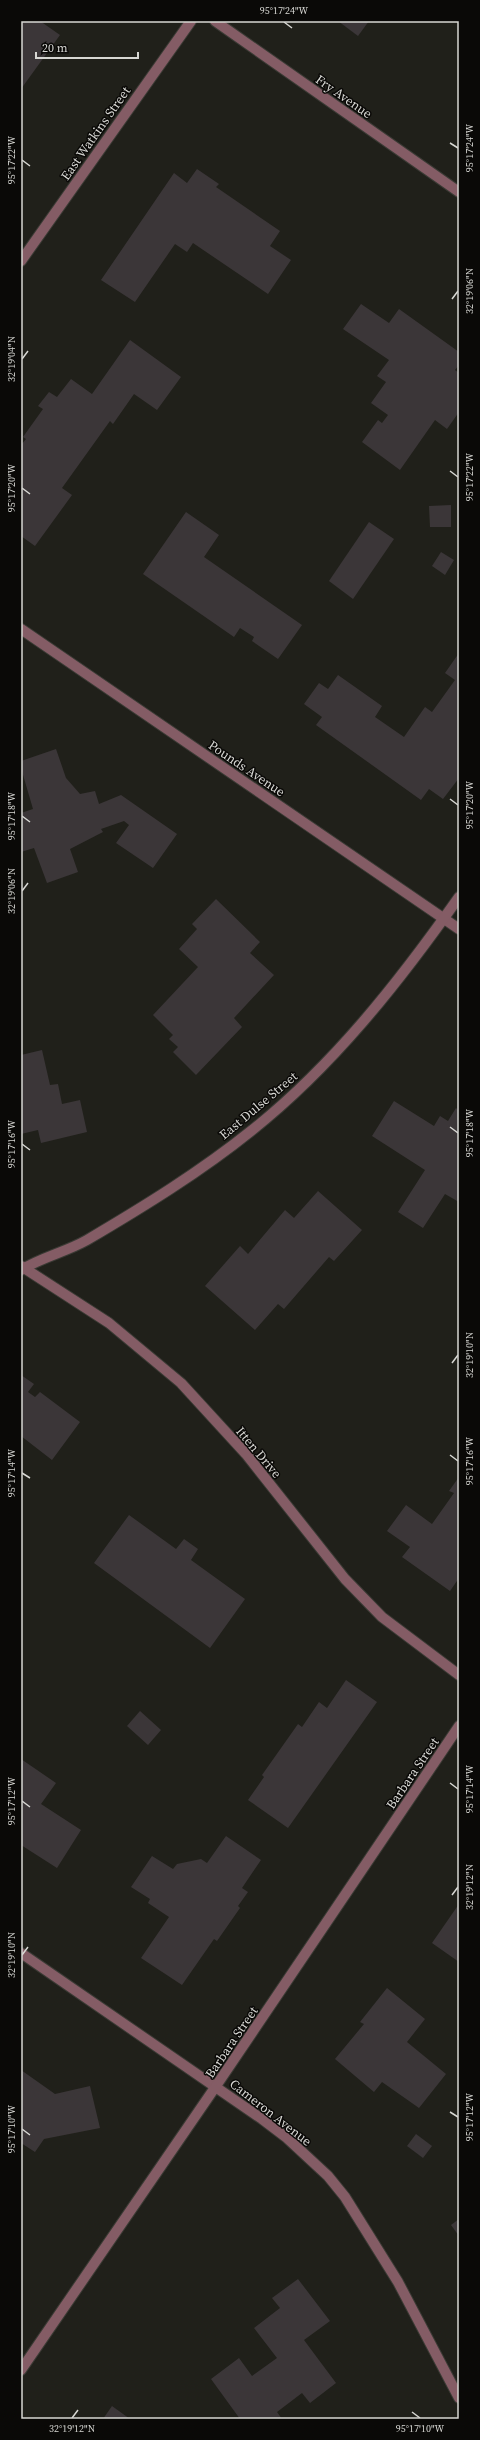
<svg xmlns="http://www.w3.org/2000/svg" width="480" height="2440" viewBox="0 0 480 2440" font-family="'Source Serif 4',serif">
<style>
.building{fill:#3b3638}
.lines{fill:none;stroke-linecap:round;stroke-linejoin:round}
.minor-casing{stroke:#3a3a34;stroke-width:12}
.minor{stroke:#845c65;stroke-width:10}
.ticks{fill:none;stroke:#d7d7d3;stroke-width:1.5}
.labels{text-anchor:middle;stroke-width:3;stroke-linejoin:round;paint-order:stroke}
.street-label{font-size:13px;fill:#d7d7d3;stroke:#0a0907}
.neatline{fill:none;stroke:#d7d7d3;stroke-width:1.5}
.ticks-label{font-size:10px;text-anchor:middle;fill:#d7d7d3}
</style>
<rect width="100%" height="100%" fill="#20201a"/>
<g class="building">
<polygon points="21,21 40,21 60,35 21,89"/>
<polygon points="338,21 369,21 358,36"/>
<polygon points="197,169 219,184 216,187 280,231 270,246 291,260 268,294 193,243 187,252 175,244 135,302 101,280 174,173 187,183"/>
<polygon points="361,304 389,323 399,309 459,352 459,365 455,370 459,373 459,412 447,429 435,420 400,470 362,442 378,420 382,423 388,415 371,403 386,382 377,376 389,360 343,329"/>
<polygon points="130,340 181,377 157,410 134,394 113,424 110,421 62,488 72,495 35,546 21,536 21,445 26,439 23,437 43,409 38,406 49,392 57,397 71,379 92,394"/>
<polygon points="451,505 451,527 430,527 429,506"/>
<polygon points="186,512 219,535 204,557 302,625 278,659 252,641 254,637 240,628 234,637 143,574"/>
<polygon points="369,522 394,539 353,599 329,581"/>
<polygon points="441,552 454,560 445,575 432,566"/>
<polygon points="459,653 459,778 443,799 429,789 421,800 316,725 322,717 304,704 319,683 328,689 338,675 382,706 375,717 404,737 425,707 432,712 455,680 445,673"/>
<polygon points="56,749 66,778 80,794 95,791 99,804 121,795 177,834 153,868 116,843 129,825 124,821 101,829 103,832 70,849 78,872 47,883 34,848 21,852 21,813 33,809 21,768 21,761"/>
<polygon points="216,899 260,942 250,953 274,975 234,1018 242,1027 196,1075 173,1052 178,1047 169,1039 173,1035 153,1015 198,967 179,949 197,929 192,924"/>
<polygon points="42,1050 50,1085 58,1084 62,1104 80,1100 87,1132 41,1143 38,1130 21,1134 21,1055"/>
<polygon points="394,1101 434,1126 440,1116 448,1121 456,1108 459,1111 459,1202 445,1194 423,1228 398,1212 425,1170 372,1136"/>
<polygon points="318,1191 362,1230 334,1261 329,1257 284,1309 278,1304 255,1330 205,1286 240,1246 248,1254 285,1210 294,1218"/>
<polygon points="21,1375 34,1384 28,1392 35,1397 40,1392 80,1422 52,1460 21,1436"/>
<polygon points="459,1477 459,1578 450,1591 402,1557 410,1547 387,1531 406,1505 432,1524 454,1493 449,1491"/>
<polygon points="129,1515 176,1549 184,1539 198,1549 191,1560 245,1599 210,1648 94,1563"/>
<polygon points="346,1680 377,1702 288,1828 248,1800 264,1777 262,1775 298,1724 302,1727 319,1702 327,1708"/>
<polygon points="140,1711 161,1730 148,1745 127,1726"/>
<polygon points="21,1759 56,1783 41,1804 81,1830 57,1868 21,1845"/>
<polygon points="226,1836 261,1860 242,1888 248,1892 238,1906 240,1908 217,1941 214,1939 182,1985 141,1958 169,1917 148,1903 150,1899 131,1887 152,1856 173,1869 177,1864 201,1859 207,1863"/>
<polygon points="459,1904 459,1962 432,1943"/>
<polygon points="387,1988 425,2019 407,2042 446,2074 419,2108 382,2082 374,2092 335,2059 364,2024 360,2022"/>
<polygon points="21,2070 55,2094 90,2086 100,2128 44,2139 35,2152 21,2143"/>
<polygon points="416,2134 432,2146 423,2158 407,2146"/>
<polygon points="459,2219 459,2236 451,2225"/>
<polygon points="298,2279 330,2321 304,2340 336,2383 310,2403 302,2393 277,2412 282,2419 240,2419 211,2379 239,2358 252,2376 277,2358 254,2328 280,2308 272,2298"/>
<polygon points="112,2406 130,2419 103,2419"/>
</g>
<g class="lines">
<defs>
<g id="minor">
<polyline points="215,21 459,192"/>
<polyline points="21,261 191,21"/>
<polyline points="21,629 459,929"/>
<polyline points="21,1266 109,1323 181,1383 246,1454 345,1579 382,1617 459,1675"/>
<path d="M21,1270C42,1257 66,1252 87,1240C143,1207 200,1172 251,1131C333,1066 399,982 459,897"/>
<polyline points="21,1953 262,2119 287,2138 328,2176 345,2197 398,2282 459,2398"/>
<polyline points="21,2370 216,2086 459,1726"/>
</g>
</defs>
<use href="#minor" class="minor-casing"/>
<use href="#minor" class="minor"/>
</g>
<path class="ticks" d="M284,22L292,28M450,143L458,148M22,160L30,166M452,299L458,291M22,359L28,351M450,471L458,477M22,488L30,494M450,799L458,805M22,816L30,822M22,891L28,883M450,1127L458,1133M22,1144L30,1150M452,1363L458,1355M450,1455L458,1461M22,1473L30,1478M450,1783L458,1789M22,1801L30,1807M452,1895L458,1887M22,1955L28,1947M450,2112L458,2117M22,2129L30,2135M412,2412L420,2418M72,2418L78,2410"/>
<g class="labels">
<g class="street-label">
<text transform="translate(344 96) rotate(35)" y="5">Fry Avenue</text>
<text transform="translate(95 133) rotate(-55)" y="5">East Watkins Street</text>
<text transform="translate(247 768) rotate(34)" y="5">Pounds Avenue</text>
<text transform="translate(258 1105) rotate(-40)" y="5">East Dulse Street</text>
<text transform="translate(259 1452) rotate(50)" y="5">Itten Drive</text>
<text transform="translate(412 1773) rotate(-56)" y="5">Barbara Street</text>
<text transform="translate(231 2042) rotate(-56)" y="5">Barbara Street</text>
<text transform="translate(271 2112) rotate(38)" y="5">Cameron Avenue</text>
</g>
</g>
<rect width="480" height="2440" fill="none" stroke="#0a0907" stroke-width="44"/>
<path d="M36 52v6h102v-6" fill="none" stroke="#d7d7d3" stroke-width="2"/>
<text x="42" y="52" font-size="12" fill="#d7d7d3" stroke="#0a0907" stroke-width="3" paint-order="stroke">20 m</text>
<rect x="22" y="22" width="436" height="2396" class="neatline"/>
<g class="ticks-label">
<text x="284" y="14">95°17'24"W</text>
<text transform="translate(469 148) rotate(-90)" y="4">95°17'24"W</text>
<text transform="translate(11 160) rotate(-90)" y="4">95°17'22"W</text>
<text transform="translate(469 291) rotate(-90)" y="4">32°19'06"N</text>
<text transform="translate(11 359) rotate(-90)" y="4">32°19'04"N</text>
<text transform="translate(469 477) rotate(-90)" y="4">95°17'22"W</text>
<text transform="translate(11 488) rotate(-90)" y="4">95°17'20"W</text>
<text transform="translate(469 805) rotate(-90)" y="4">95°17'20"W</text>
<text transform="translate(11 816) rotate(-90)" y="4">95°17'18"W</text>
<text transform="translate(11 891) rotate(-90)" y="4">32°19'06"N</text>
<text transform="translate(469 1133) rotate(-90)" y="4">95°17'18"W</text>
<text transform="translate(11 1144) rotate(-90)" y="4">95°17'16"W</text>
<text transform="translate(469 1355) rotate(-90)" y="4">32°19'10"N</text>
<text transform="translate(469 1461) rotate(-90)" y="4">95°17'16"W</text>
<text transform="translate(11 1473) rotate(-90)" y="4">95°17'14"W</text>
<text transform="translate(469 1789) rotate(-90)" y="4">95°17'14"W</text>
<text transform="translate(11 1801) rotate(-90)" y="4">95°17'12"W</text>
<text transform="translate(469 1887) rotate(-90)" y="4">32°19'12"N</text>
<text transform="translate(11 1955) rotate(-90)" y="4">32°19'10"N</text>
<text transform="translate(469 2117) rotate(-90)" y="4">95°17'12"W</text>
<text transform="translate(11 2129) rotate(-90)" y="4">95°17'10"W</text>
<text x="72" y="2432">32°19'12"N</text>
<text x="420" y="2432">95°17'10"W</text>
</g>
</svg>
